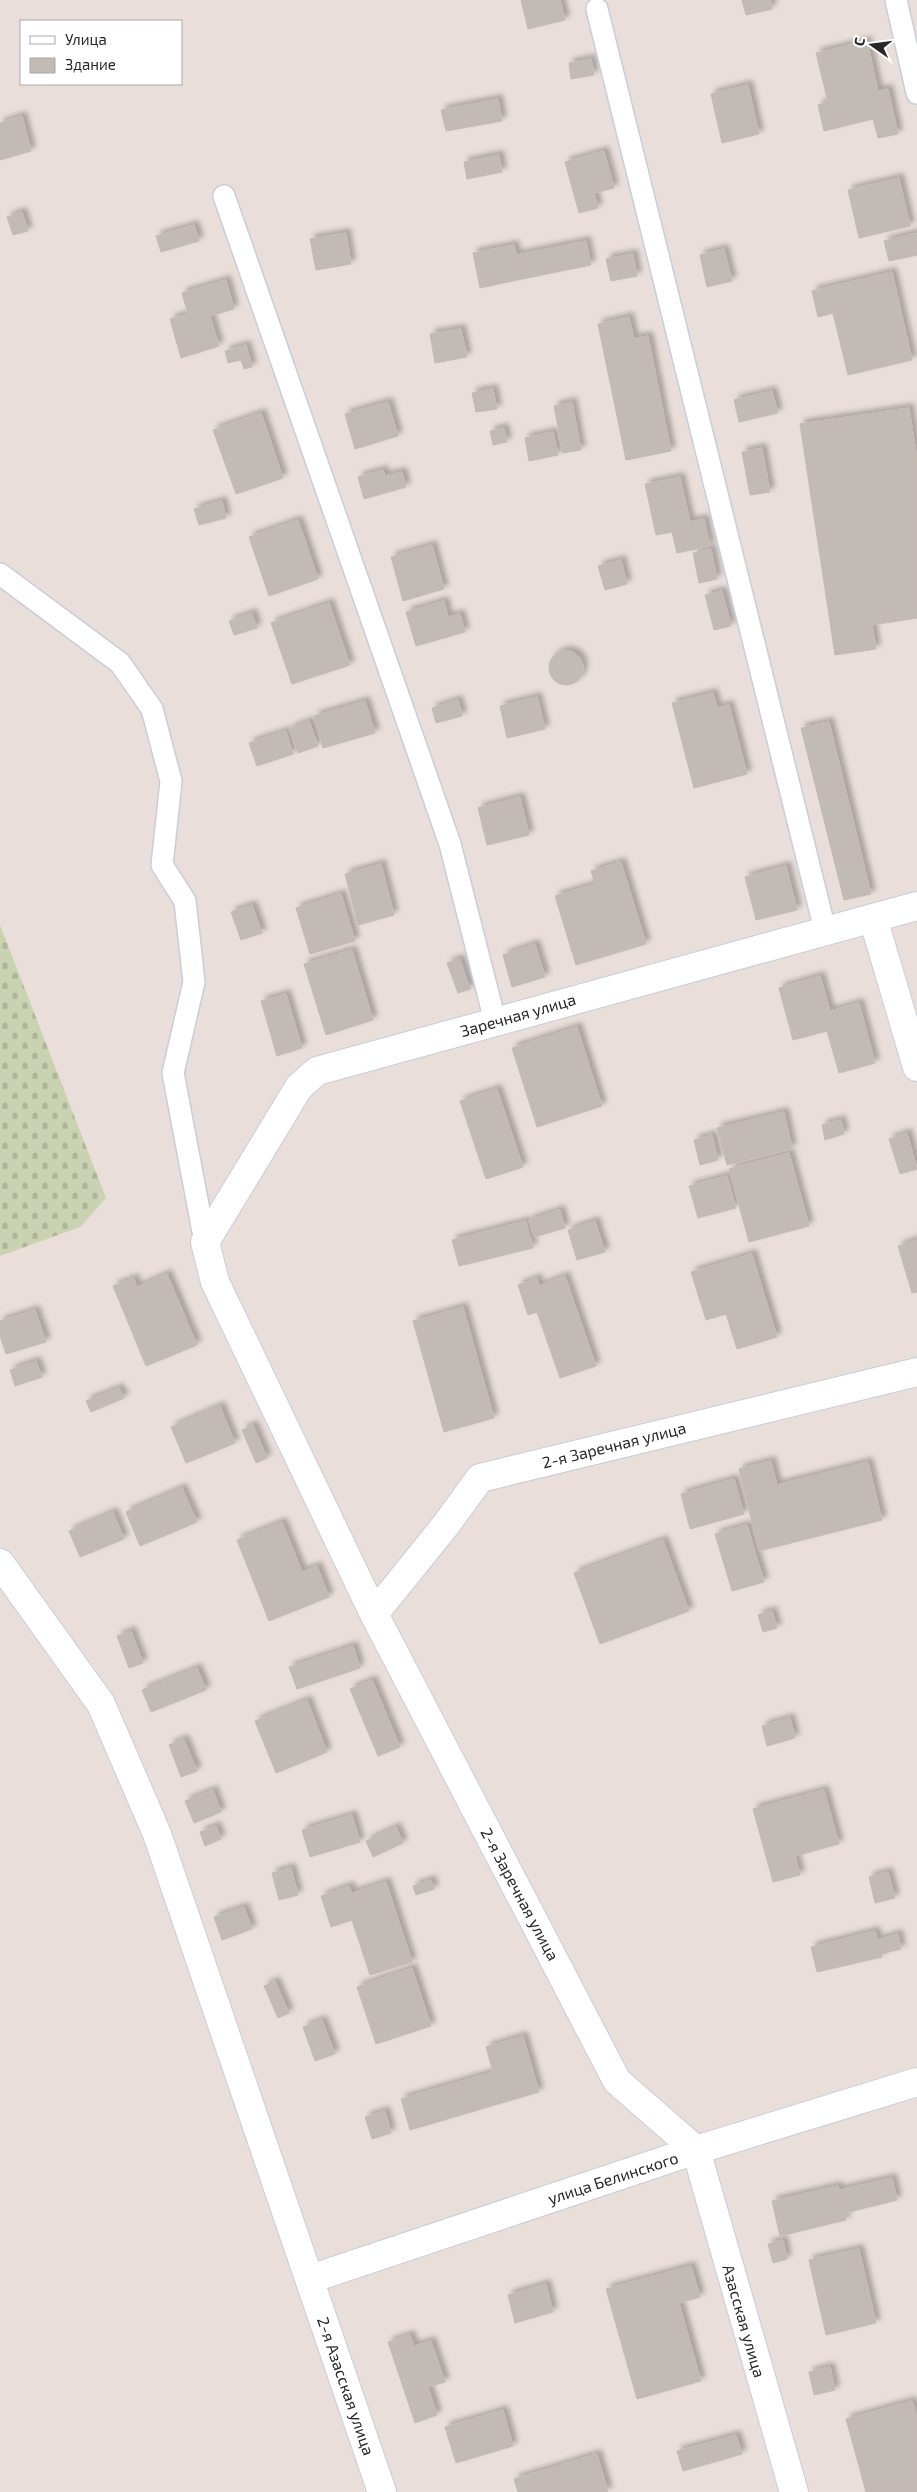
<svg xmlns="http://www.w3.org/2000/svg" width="917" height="2492" viewBox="0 0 917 2492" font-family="'Exo 2',sans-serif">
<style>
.cemetery{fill:url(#cemetery-stones)}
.building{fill:#c1bab5;stroke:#c4bab3;filter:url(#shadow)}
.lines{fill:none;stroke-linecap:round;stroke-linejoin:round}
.lane-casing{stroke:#c7ced9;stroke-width:24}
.street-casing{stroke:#c7ced9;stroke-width:30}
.lane{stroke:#fff;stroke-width:21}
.street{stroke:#fff;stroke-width:28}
.labels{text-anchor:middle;stroke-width:4;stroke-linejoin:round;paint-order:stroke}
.street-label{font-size:16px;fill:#272727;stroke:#fff}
</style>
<defs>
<pattern id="cemetery-stones" width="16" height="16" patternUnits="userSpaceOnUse" patternTransform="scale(1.25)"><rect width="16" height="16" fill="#c9d2b1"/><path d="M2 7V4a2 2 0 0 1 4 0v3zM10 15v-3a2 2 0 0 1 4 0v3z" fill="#adb498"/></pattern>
<filter id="shadow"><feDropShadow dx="4.5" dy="-4.5" stdDeviation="2.5" flood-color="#0004"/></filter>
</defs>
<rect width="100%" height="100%" fill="#e9ded9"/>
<polygon class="cemetery" points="0,925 106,1198 80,1227 0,1256"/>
<g class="building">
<polygon points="521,0 560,0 565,20 528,29"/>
<polygon points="742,0 770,0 772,9 746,15"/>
<polygon points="867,41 878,91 888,89 898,134 878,138 873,119 824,131 818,105 828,102 816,53"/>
<polygon points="591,59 594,75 571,79 569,63"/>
<polygon points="748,85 759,134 722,143 711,94"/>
<polygon points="498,99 502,121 446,131 441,110"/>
<polygon points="22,116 31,151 0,160 0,123"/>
<polygon points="604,151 614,188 594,193 598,208 579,213 565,162"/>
<polygon points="499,155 502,172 467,179 464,162"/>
<polygon points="899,178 910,226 859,238 848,190"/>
<polygon points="22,212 28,231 13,235 7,217"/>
<polygon points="194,225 199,241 161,252 156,236"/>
<polygon points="346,233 351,264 316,270 310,239"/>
<polygon points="917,233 917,255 889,261 884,241"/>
<polygon points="586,241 591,265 522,279 517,255"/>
<polygon points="514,245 522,279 480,288 473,253"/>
<polygon points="724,249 732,281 707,287 700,255"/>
<polygon points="633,254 637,276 611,281 606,259"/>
<polygon points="892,272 912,360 848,375 833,313 818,317 812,291"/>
<polygon points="226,280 234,309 210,316 219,346 181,358 170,319 188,314 182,293"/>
<polygon points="629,317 634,339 648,336 671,451 626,460 598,324"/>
<polygon points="461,329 467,357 435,363 430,334"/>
<polygon points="246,345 252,367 244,369 241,360 228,363 225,351"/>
<polygon points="493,389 497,409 476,412 472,393"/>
<polygon points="772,391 778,413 739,422 734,400"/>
<polygon points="388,402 398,436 355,449 345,414"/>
<polygon points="572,402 581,450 563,453 554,406"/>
<polygon points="909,408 917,460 917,618 872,625 876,649 835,655 800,424"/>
<polygon points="261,413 283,478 236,494 213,430"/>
<polygon points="504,428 507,442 493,445 490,431"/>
<polygon points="553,432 558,455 529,461 525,438"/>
<polygon points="762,448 770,492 750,495 742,452"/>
<polygon points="383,470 385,476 402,472 406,487 364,499 358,477"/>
<polygon points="680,477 690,522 704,519 710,546 677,553 672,532 656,535 645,484"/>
<polygon points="222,501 226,518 199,525 194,509"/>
<polygon points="298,520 318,579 269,596 249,537"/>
<polygon points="432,545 444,589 403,601 391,557"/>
<polygon points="711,549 717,579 699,583 693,553"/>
<polygon points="621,560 627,584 605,590 598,566"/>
<polygon points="722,591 731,626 714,630 705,595"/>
<polygon points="444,601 448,617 460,614 465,632 416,646 406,612"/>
<polygon points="329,603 350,665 292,684 271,623"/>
<polygon points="252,613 257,628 234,635 229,621"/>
<circle cx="566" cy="668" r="17"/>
<polygon points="713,693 717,708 729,705 747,774 694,788 672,703"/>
<polygon points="537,697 545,729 507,738 500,706"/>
<polygon points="458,700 462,716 436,723 432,708"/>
<polygon points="365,701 375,733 323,748 314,716"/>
<polygon points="309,721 318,746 298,753 289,729"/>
<polygon points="829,722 871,894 844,900 801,728"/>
<polygon points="286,731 293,754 257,766 249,743"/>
<polygon points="520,797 529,835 487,845 478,808"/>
<polygon points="621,862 646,944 576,965 555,896 595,884 591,871"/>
<polygon points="381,864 394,915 358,925 345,874"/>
<polygon points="786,866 797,910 756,920 745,877"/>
<polygon points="341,894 355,941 310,954 296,908"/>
<polygon points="252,905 262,933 241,940 231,912"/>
<polygon points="535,944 545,977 512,987 503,955"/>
<polygon points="352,950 373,1020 326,1035 304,964"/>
<polygon points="460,959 470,989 458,993 447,963"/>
<polygon points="820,976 830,1011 859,1003 875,1063 839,1073 827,1031 793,1040 779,988"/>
<polygon points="286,994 302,1048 277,1056 261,1001"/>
<polygon points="577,1027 602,1106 537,1127 512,1048"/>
<polygon points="497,1089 523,1167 486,1179 460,1101"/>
<polygon points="784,1112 792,1148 727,1165 717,1128"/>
<polygon points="841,1120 844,1134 825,1140 822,1125"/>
<polygon points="907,1133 917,1169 900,1174 889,1139"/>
<polygon points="712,1135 718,1160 700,1165 694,1140"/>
<polygon points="789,1153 809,1226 749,1242 729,1169"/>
<polygon points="727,1176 736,1208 698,1218 689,1186"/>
<polygon points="560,1210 565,1228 534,1237 529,1220"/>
<polygon points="526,1221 533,1248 459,1266 452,1240"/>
<polygon points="595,1221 605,1252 577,1260 568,1230"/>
<polygon points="917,1240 917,1292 912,1293 898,1246"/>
<polygon points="752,1254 777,1337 737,1349 726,1314 706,1320 691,1272"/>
<polygon points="167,1274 197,1345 146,1366 113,1286 134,1278 137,1287"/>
<polygon points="565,1276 596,1366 560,1378 537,1312 528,1315 518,1285 537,1278 539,1286"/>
<polygon points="463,1307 494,1418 444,1432 413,1321"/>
<polygon points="35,1310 46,1342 6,1354 0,1336 0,1321"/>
<polygon points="36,1361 42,1377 15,1386 10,1370"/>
<polygon points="119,1388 124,1398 91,1412 86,1401"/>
<polygon points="220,1406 235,1443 186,1463 171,1427"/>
<polygon points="253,1425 267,1458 256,1463 242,1430"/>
<polygon points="771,1461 791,1543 759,1551 739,1469"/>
<polygon points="868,1462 882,1520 791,1543 776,1485"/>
<polygon points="734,1479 744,1514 690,1529 681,1494"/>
<polygon points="182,1488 197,1522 140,1546 126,1512"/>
<polygon points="113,1512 124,1539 80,1557 69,1531"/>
<polygon points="282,1522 302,1572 317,1566 329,1597 269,1621 237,1540"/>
<polygon points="747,1525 764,1582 732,1591 715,1534"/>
<polygon points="663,1540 689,1611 600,1644 574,1573"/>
<polygon points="772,1611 777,1628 763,1632 758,1615"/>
<polygon points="131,1631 143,1663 129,1668 117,1636"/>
<polygon points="353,1646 360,1668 297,1689 289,1667"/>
<polygon points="197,1668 206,1690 151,1712 142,1690"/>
<polygon points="372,1680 400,1747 378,1756 350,1689"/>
<polygon points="307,1700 327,1752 276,1773 255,1721"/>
<polygon points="790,1718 795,1738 767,1746 762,1726"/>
<polygon points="184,1739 197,1771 181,1777 169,1745"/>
<polygon points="213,1790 221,1812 194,1823 185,1801"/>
<polygon points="824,1790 839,1844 795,1856 800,1875 773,1882 753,1809"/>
<polygon points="352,1815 360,1842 310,1857 302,1830"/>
<polygon points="216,1826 221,1839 205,1846 200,1832"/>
<polygon points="396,1827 403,1843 373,1857 366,1841"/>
<polygon points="291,1868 298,1895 279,1900 272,1873"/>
<polygon points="888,1872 895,1898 875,1903 869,1877"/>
<polygon points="431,1880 434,1889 416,1895 413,1886"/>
<polygon points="386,1882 412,1962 370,1975 352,1920 331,1927 321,1896 349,1886 352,1893"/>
<polygon points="244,1907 252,1929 222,1940 214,1917"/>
<polygon points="875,1931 882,1957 817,1972 811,1947"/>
<polygon points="898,1934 901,1949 881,1954 877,1940"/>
<polygon points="412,1968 431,2026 376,2044 357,1987"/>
<polygon points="275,1981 289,2013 278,2018 264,1986"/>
<polygon points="322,2020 335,2054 315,2061 303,2027"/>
<polygon points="523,2036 539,2092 410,2130 401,2099 493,2072 486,2047"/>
<polygon points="385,2111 391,2133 372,2139 365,2117"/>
<polygon points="892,2178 897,2200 845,2213 839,2190"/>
<polygon points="838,2186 846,2220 780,2236 772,2201"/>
<polygon points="783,2240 787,2259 773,2263 768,2244"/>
<polygon points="859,2249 876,2323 826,2335 809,2260"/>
<polygon points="691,2266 700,2297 679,2303 701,2381 637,2399 606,2289"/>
<polygon points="546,2284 553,2312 515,2323 508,2295"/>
<polygon points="410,2335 414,2346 431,2341 445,2382 428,2387 437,2415 415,2423 388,2342"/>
<polygon points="830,2367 835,2390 814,2395 809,2372"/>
<polygon points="912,2401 917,2417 917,2492 866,2492 846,2419"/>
<polygon points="503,2410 513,2446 456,2463 445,2427"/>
<polygon points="736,2435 742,2454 683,2471 677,2451"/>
<polygon points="597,2454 608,2492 518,2492 514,2479"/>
</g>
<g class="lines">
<defs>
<g id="lane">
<polyline points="896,0 917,93"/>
<polyline points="597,9 825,930"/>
<polyline points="224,196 450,844 495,1021"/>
<polyline points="0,574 120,663 152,709 171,781 162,865 185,901 194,982 173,1073 205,1242"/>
</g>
<g id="street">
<polyline points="873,918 917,1067"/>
<polyline points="0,1563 101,1704 157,1834 382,2492"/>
<polyline points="374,1614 445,1526 480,1478 917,1372"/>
<polyline points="310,2279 696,2150 917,2082"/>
<polyline points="794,2492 696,2150 617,2081 374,1614 215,1282 205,1242 299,1087 317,1071 917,906"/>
</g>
</defs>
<use href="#lane" class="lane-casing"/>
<use href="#street" class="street-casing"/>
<use href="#lane" class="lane"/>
<use href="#street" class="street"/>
</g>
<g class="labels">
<g class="street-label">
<text transform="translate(518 1015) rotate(-16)" y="6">Заречная улица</text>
<text transform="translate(614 1445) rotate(-14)" y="6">2-я Заречная улица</text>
<text transform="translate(520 1894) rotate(62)" y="6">2-я Заречная улица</text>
<text transform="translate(613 2178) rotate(-18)" y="6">улица Белинского</text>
<text transform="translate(744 2321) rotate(74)" y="6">Азасская улица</text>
<text transform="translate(346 2386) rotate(71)" y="6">2-я Азасская улица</text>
</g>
</g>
<rect x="20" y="20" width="162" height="65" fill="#ffffff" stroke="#a9a9a9"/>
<rect x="30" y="36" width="25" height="8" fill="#ffffff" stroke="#a9a9a9"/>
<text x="65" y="45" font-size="15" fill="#272727">Улица</text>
<rect x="30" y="58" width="25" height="15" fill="#c1bab5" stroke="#a9a9a9"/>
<text x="65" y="70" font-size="15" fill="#272727">Здание</text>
<g transform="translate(872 45) rotate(284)" stroke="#ffffff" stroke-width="4" paint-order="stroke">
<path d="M0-4L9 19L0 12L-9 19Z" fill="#272727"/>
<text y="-8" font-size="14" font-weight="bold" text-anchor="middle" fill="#272727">С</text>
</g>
</svg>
